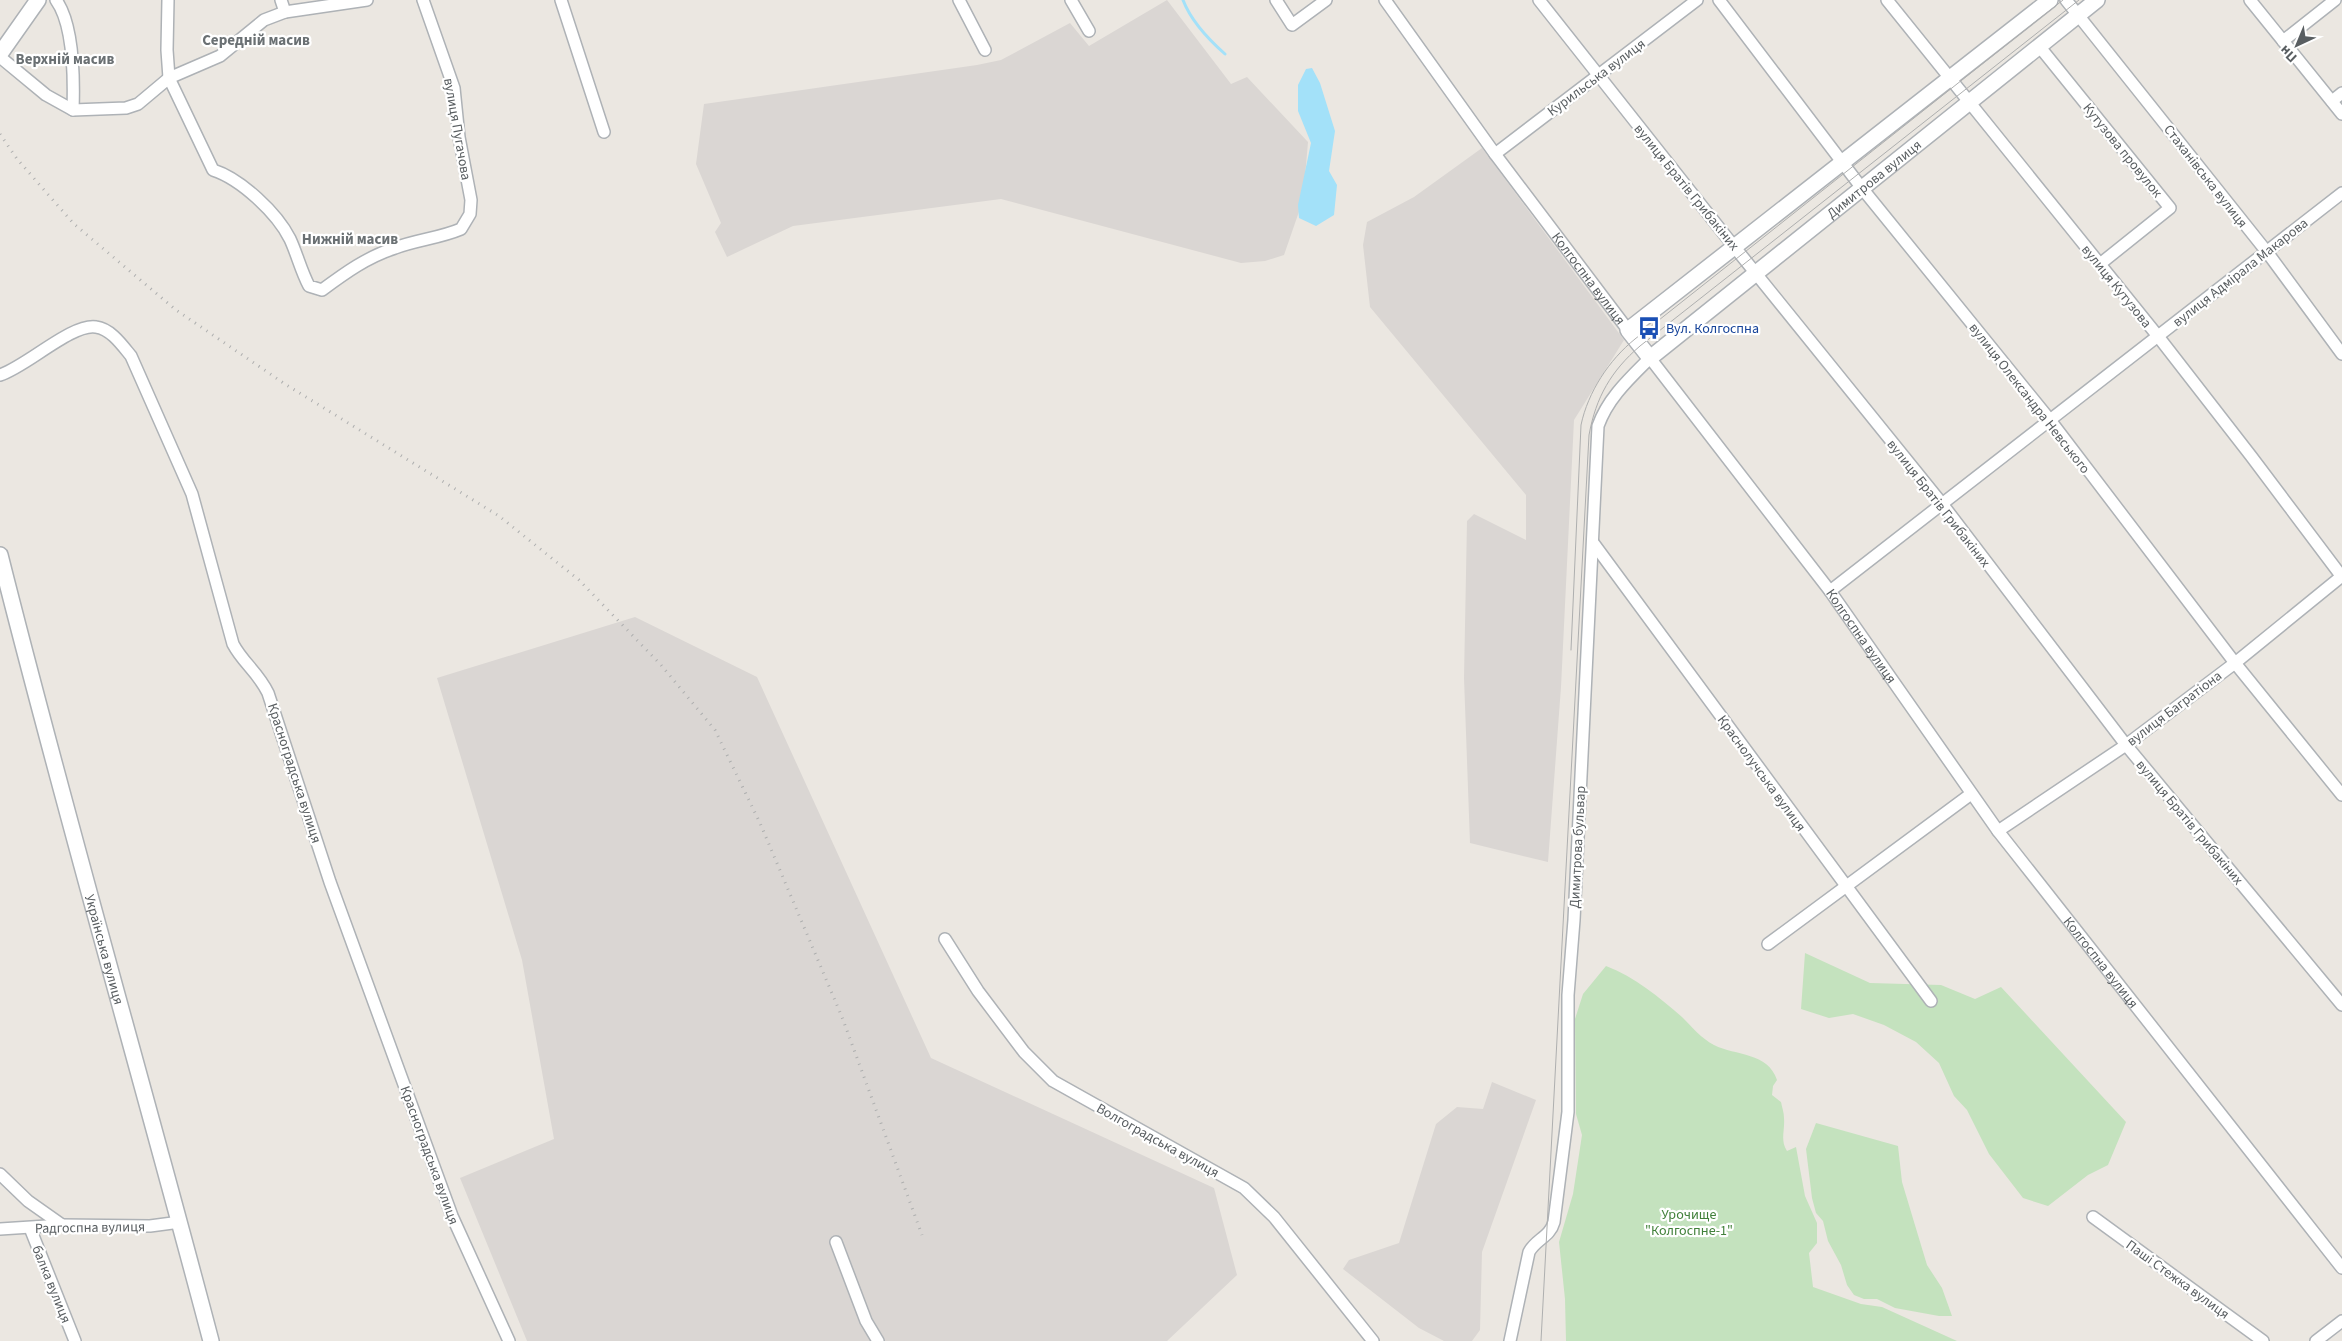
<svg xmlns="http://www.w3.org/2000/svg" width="2342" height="1341" viewBox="0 0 2342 1341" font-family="'Source Sans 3',sans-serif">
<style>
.industrial{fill:#dad6d3}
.green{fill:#c4e2be}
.water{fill:#a3e1f9}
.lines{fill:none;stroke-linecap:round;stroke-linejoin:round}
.stream{stroke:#a3e1f9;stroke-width:3}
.minor-casing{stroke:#aeb2b6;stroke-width:14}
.tertiary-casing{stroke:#aeb2b6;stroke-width:18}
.minor{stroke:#fff;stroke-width:11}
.tertiary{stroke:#fff;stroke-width:15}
.tram{stroke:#aeafaf;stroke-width:1}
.rail{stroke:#aeafaf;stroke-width:3;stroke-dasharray:1 6;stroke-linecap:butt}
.labels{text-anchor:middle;stroke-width:4.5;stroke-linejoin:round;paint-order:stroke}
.street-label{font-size:14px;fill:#595e61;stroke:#fff}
.transit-label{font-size:14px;fill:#164399;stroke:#fff;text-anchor:start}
.park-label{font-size:14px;fill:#41803a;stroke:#fff}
.neighbourhood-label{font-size:15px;font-weight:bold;fill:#6a7073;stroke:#fff}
</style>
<rect width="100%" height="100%" fill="#ebe7e1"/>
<g class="industrial">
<polygon points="1167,0 1231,84 1247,77 1308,142 1303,200 1284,255 1265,261 1241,263 1001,199 793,226 727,257 715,232 721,223 696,164 704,104 977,65 1001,60 1070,23 1089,46"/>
<polygon points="1482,148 1624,340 1574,420 1561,687 1548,862 1470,843 1464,678 1467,521 1474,514 1526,540 1526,495 1370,307 1363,245 1367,222 1414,197"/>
<polygon points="635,617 757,677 931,1058 1214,1188 1237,1275 1167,1341 527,1341 460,1178 554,1139 522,960 437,678"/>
<polygon points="1492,1082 1536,1100 1482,1252 1480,1330 1472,1341 1444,1341 1419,1328 1343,1269 1349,1260 1399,1243 1436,1124 1457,1107 1483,1109"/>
</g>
<g class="green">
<polygon points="1805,953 1870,983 1941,985 1975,999 2001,987 2126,1122 2108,1165 2088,1175 2048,1206 2023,1198 1989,1154 1967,1110 1954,1096 1939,1063 1916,1042 1884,1025 1853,1014 1829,1018 1801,1009"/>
<path d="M1606,966C1635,977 1659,997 1682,1017C1691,1026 1702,1039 1714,1045C1736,1056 1768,1052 1777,1080L1773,1086L1772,1095L1781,1102C1782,1107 1784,1113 1784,1118C1785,1131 1780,1140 1787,1151L1796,1147L1805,1196L1817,1223V1243L1809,1253L1813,1287L1861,1304L1882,1307L1957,1341H1566L1565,1299L1559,1242L1573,1194L1582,1135L1576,1114L1575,1019L1583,994Z"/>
<polygon points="1816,1123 1898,1146 1902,1182 1927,1265 1942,1288 1952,1316 1939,1316 1895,1308 1877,1299 1864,1299 1854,1295 1847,1285 1841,1265 1828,1241 1823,1221 1816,1213 1812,1198 1806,1149"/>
</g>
<polygon class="water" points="1312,68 1320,83 1335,131 1329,171 1337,185 1334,215 1316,226 1299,218 1298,205 1311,143 1298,111 1298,85 1306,69"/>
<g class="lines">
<path class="stream" d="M1183,0C1191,21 1208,39 1225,54"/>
<defs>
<g id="minor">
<path d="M56,0C74,25 74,80 73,110"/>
<path d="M168,0L167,50L169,78L213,170C241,179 277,213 290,239C297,254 301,271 309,286L322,290C345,273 367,257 395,248C416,240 440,238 461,229L470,214L471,200L459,137L454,88L423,0"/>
<polyline points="281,0 285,12"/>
<polyline points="561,0 604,132"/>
<polyline points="959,0 985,50"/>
<polyline points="1071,0 1089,31"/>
<polyline points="1276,0 1292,25 1326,0"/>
<path id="s1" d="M1385,0L1495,154L1628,330"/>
<polyline points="1539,0 1724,234 1943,505 2126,745 2342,1005"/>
<polyline points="1719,0 1861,187 2050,420 2235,663 2342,795"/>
<polyline points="1887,0 2157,335 2251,456 2342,577"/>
<polyline points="2066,0 2267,252 2342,354"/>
<polyline points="2250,0 2342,114"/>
<polyline points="2283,41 2335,0"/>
<polyline points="2039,46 2170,208 2100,264"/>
<polyline points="0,57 46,95 73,110 126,108 138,104 169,78 220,56 264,20 285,12 367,0"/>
<polyline points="2332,101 2342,93"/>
<polyline points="1495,154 1697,0"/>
<path d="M0,375C26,367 72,323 96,327C111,329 122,345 131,356L192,494L233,644C243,663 258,672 268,693L330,882L452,1216L509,1341"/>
<polyline points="1594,544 1931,1001"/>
<polyline points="1830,591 2342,193"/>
<polyline points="1998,831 2126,745 2235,663 2342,576"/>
<polyline points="945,939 978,991 1024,1052 1053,1081 1244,1188 1274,1217 1373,1341"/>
<polyline points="1768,944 1971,794"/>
<polyline points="0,1174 28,1201 62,1225"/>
<polyline points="2093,1217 2263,1341"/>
<polyline points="30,1228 75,1341"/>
<polyline points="0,1229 62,1225 150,1226 180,1222"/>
<polyline points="836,1242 866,1321 878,1341"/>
<path id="s2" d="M1510,1341L1529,1252C1536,1239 1550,1237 1554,1222L1568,1112V995L1574,920L1598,426C1608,398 1629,379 1650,358L1830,591L1998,831L2342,1268"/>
<polyline points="2316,1341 2342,1321"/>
</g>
<g id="tertiary">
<path id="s3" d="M2050,0L1628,330L1650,358L2097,0"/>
<polyline points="0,54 38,0"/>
<path id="s4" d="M0,555C66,818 142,1079 211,1341"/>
</g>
</defs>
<use href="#minor" class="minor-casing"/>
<use href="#tertiary" class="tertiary-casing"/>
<use href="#minor" class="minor"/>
<use href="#tertiary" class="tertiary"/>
<g class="tram">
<path d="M1571,650L1581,425C1588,392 1609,360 1635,339L2063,0"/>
<path d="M1541,1341L1589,435C1596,397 1611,371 1640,346L2079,0"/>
</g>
<polyline class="rail" points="0,134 17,159 74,224 176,310 285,384 499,516 579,580 661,665 715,730 760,823 842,1017 922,1235"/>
</g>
<defs>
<symbol id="bus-bare" viewBox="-9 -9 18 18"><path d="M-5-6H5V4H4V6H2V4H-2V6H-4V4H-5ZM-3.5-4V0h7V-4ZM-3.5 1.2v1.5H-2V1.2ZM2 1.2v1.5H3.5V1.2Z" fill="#1a4fb4" stroke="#fff" stroke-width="2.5" paint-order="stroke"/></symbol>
</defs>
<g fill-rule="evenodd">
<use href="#bus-bare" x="1633" y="312" width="32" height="32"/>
</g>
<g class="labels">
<g class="street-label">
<text transform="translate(1596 77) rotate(-37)" y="5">Курильська вулиця</text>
<text transform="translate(458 129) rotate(80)" y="5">вулиця Пугачова</text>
<text transform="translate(2123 150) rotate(51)" y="5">Кутузова провулок</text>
<text transform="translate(2206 176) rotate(52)" y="5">Стаханівська вулиця</text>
<text dy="5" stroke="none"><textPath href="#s3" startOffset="858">Димитрова вулиця</textPath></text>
<text transform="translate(1687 187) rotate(51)" y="5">вулиця Братів Грибакіних</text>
<text transform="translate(2240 272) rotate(-38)" y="5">вулиця Адмірала Макарова</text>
<text dy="5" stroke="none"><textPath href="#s1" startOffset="345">Колгоспна вулиця</textPath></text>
<text transform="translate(2117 286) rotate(51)" y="5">вулиця Кутузова</text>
<text transform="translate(2030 398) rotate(52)" y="5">вулиця Олександра Невського</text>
<text transform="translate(1939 503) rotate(52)" y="5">вулиця Братів Грибакіних</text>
<text dy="5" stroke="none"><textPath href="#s2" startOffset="1364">Колгоспна вулиця</textPath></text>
<text transform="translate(2174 708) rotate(-37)" y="5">вулиця Багратіона</text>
<text transform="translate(295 773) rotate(72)" y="5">Красноградська вулиця</text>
<text transform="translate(1762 773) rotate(54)" y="5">Краснолучська вулиця</text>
<text transform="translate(2190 822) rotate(50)" y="5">вулиця Братів Грибакіних</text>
<text transform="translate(1577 847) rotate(-87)" y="5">Димитрова бульвар</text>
<text dy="5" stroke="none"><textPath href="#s4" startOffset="408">Українська вулиця</textPath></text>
<text dy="5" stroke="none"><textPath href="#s2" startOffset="1769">Колгоспна вулиця</textPath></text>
<text transform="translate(1158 1140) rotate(29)" y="5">Волгоградська вулиця</text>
<text transform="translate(430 1155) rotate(70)" y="5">Красноградська вулиця</text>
<text transform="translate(90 1227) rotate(-1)" y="5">Радгоспна вулиця</text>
<text transform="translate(2178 1279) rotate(36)" y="5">Паші Стежка вулиця</text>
<text transform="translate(52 1284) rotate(68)" y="5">балка вулиця</text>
</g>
<g class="transit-label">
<text x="1666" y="333">Вул. Колгоспна</text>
</g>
<g class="park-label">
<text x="1689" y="1219">Урочище<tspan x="1689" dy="16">"Колгоспне-1"</tspan></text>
</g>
<g class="neighbourhood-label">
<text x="256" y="45">Середній масив</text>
<text x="65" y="64">Верхній масив</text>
<text x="350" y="244">Нижній масив</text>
</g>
</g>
<g transform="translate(2297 45) rotate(224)" stroke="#ffffff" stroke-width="4" paint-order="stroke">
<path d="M0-4L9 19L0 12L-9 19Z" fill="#595e61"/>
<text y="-8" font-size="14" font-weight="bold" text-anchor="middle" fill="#595e61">Пн</text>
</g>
</svg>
